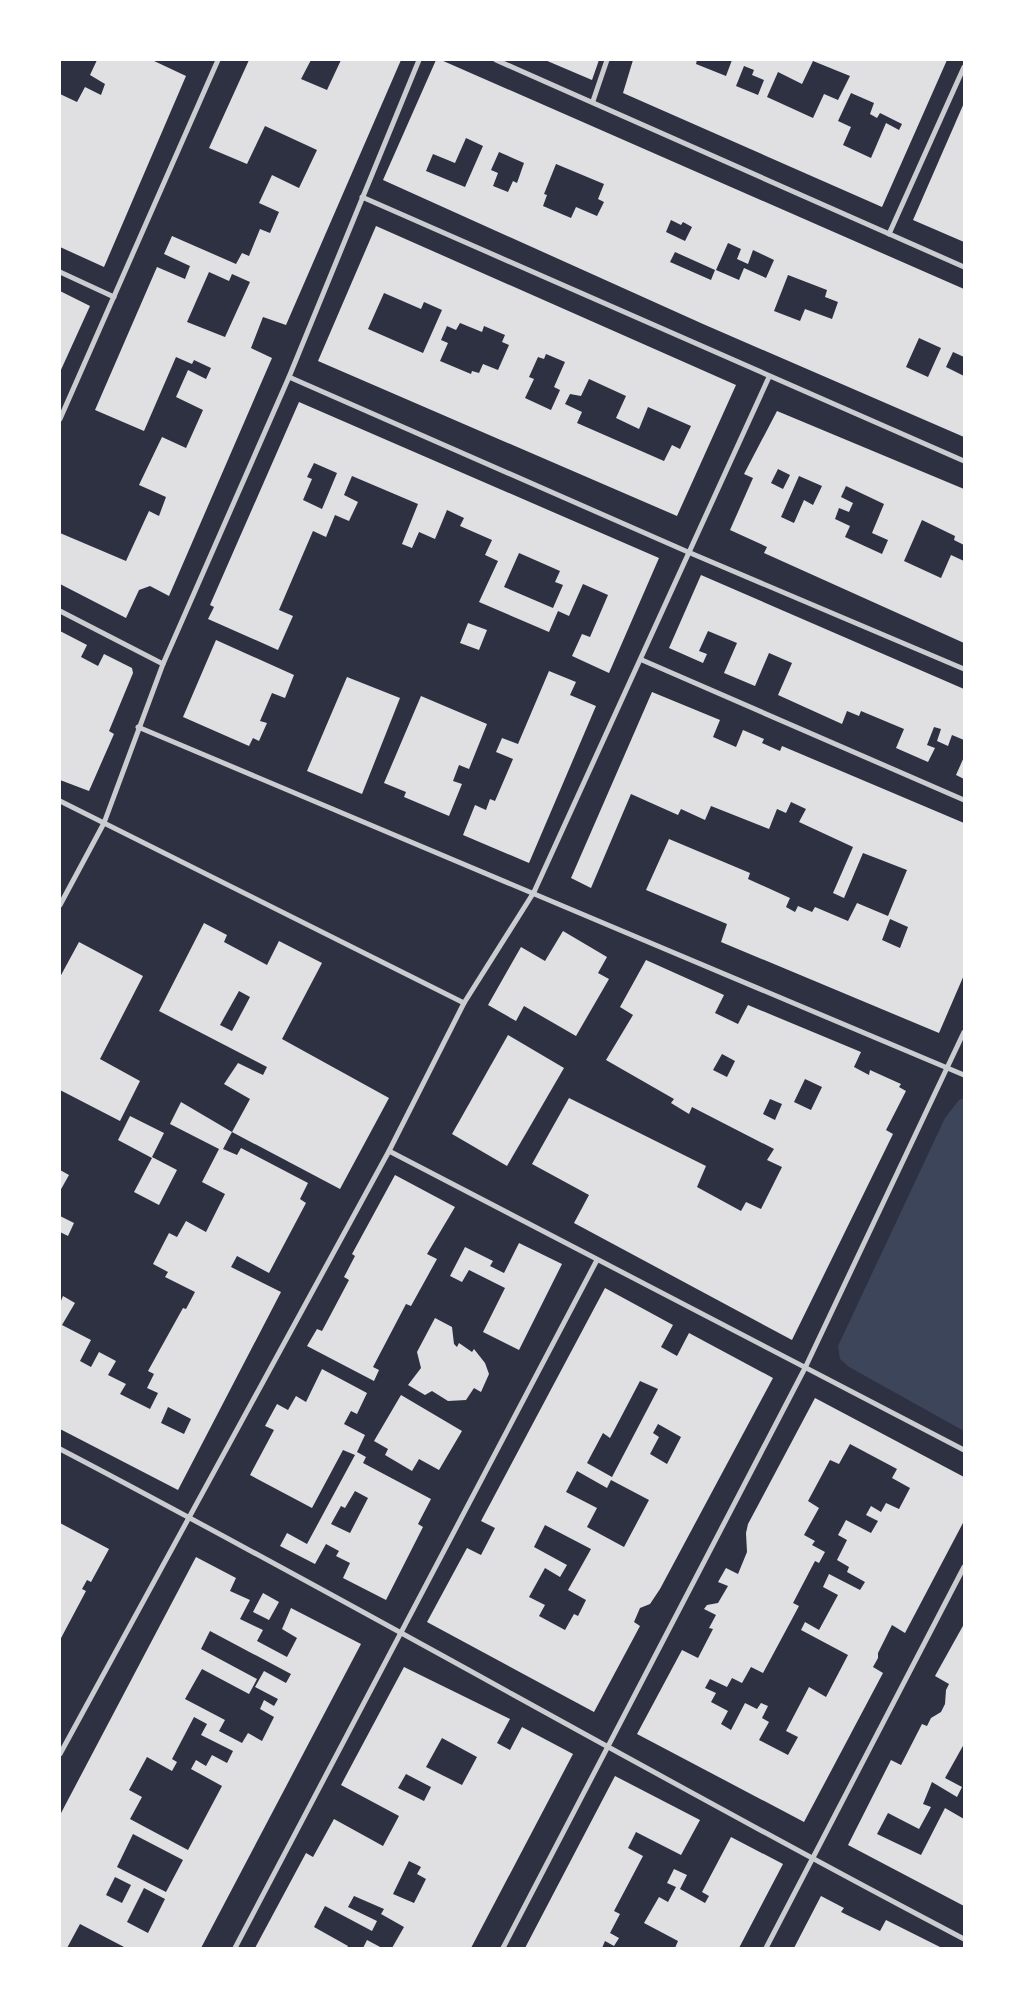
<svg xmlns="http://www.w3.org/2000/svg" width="1024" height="2008" viewBox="0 0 1024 2008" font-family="Helvetica,sans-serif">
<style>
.green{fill:#3c4559}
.building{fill:#e0e0e3;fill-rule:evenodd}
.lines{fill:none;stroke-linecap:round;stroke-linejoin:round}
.minor{stroke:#caccd0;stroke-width:5}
</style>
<rect width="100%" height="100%" fill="#2d3142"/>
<polygon class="green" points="964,1098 964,1431 849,1367 840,1359 838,1346 945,1118 959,1100"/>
<g class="building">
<polygon points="97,60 152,60 186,76 104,267 60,247 60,94 77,102 85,87 101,95 105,84 90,75"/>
<path d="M249,60H311L301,79L327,90L341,60H401L286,325L263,317L251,348L272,358L169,596L150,586L139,590L126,618L60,584V533L126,561L149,511L159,516L166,497L139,485L162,437L186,448L203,410L176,397L188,370L206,379L211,368L194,360L192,364L176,357L144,431L95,410L157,267L185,279L190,266L164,254L172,236L236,264L242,253L249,256L260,229L270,233L279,212L259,203L272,175L299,188L317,150L265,126L247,164L209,148ZM209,272L229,281L232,274L250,282L225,337L187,322Z"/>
<path d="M436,60H441L964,289V357L953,352L946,367L964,376V437L703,324L383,180ZM466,138L483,146L465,187L426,171L433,154L455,163ZM499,152L524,163L517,183L513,181L508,192L493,186L498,173L491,170ZM556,164L604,184L598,199L604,202L597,216L576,207L571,218L543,206L547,195L544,194ZM671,220L681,225L683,222L692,227L685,241L666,232ZM728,243L741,249L737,259L748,264L753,250L774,260L766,278L744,268L739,280L716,270ZM675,252L715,270L711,280L670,262ZM788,275L827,290L825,297L838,302L832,319L805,309L800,321L774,311ZM919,338L941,348L928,377L906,367Z"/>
<polygon points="545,60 599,60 592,80"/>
<path d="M633,60H697L696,64L726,76L732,60H947L882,207L623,93ZM813,61L850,76L838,100L824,94L813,118L767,97L778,72L802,84ZM744,66L754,70L752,75L764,80L758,95L736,86ZM851,93L874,103L870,114L877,118L880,113L902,124L899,130L886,123L871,158L843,145L851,127L838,121Z"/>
<polygon points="964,103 964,242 913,220"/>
<path d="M376,226L736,385L677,516L318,361ZM384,293L421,309L424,302L442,310L423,353L368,329ZM460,323L482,332L484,326L505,335L502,342L509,345L498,370L483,364L479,373L472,371L471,374L440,361L448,343L441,340L447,326L456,330ZM546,354L565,362L554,387L560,390L551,410L525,398L534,379L529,377L538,357L544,359ZM589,379L626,396L616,418L639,429L648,407L691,426L680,449L672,445L664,461L577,423L582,412L565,404L570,394L581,396Z"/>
<polygon points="60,291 90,306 60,372"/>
<path d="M299,402L659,558L609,673L572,656L582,634L590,637L608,595L583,584L569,616L558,611L549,632L479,602L498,561L485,555L492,540L460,526L464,518L447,510L435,539L419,532L412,548L402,544L418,504L352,476L344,495L358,502L349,521L335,515L326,537L313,531L279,610L293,616L278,650L208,619L214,607L210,605ZM314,463L337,473L322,509L303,500L312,479L307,477ZM519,553L560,571L555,582L563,585L553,608L504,587Z"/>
<path d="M777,411L964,489V545L954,540L955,536L922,520L904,561L941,578L951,555L964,561V643L764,553L767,547L730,530L753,478L744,474ZM778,469L790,475L783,489L771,483ZM799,476L822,486L813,505L804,500L794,523L781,517ZM846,486L884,504L872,533L888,540L882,554L845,537L850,526L835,519L839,508L849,512L853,503L841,497Z"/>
<polygon points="701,575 964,689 964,740 952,735 948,746 937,741 941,729 934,727 927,745 935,748 928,762 896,748 904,729 861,711 859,716 847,711 842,724 778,695 792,663 769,653 755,686 724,673 737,643 708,631 699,651 707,654 703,663 669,648"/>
<polygon points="468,623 487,630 479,650 460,643"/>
<polygon points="60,631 87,645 81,657 98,666 104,654 132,668 133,673 109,731 114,734 89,791 60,780"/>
<polygon points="216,640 294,675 285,698 272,693 260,721 267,723 259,741 253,738 249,746 183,717"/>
<polygon points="549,671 576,682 570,695 596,706 529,863 463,835 475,805 486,810 490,799 495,801 513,759 496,752 502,738 518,744"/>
<polygon points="347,677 400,698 362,794 307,771"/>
<path d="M652,692L720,720L713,737L736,747L743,730L764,739L762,743L780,751L782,746L964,823V975L939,1033L721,942L727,924L646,890L669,839L750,873L748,879L790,898L786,907L795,912L798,906L812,912L815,907L848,921L857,903L888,916L907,870L863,853L844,898L833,893L853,847L799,822L806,809L791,802L786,813L777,809L769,829L711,806L705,820L681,809L678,815L631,794L591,888L571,878ZM890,919L908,927L900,948L882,940Z"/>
<polygon points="421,696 487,724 469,769 459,765 453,781 462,784 449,816 404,797 406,792 384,783"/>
<polygon points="964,757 964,779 956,775"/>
<path d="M204,923L227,935L224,942L267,965L279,941L322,963L282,1039L389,1098L340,1189L232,1132L250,1099L224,1084L238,1063L263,1075L267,1067L159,1011ZM239,991L250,997L232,1031L220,1025Z"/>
<polygon points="563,931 607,957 598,973 609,979 576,1036 524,1006 516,1021 488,1005 521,947 545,961"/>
<polygon points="79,942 143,976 100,1059 140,1081 120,1121 60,1090 60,977"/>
<path d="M646,960L724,995L715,1013L738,1024L748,1005L861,1052L854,1067L869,1075L870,1070L901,1084L899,1087L906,1091L886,1130L893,1134L792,1340L574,1223L589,1195L532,1164L569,1098L706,1166L697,1187L741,1211L746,1202L761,1209L782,1167L767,1160L774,1149L692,1107L689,1114L671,1103L674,1099L606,1060L633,1015L620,1007ZM722,1054L735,1061L727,1077L713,1070ZM805,1079L822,1087L811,1110L794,1102ZM770,1099L782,1104L775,1120L763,1114Z"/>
<polygon points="508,1035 564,1068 507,1166 452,1134"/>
<path d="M181,1102L232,1132L223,1149L237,1155L241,1148L308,1183L300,1199L306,1203L269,1273L237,1256L231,1267L281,1292L178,1490L60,1429V1303L63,1296L75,1303L62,1325L91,1340L80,1361L91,1367L99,1352L116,1361L108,1375L126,1384L120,1394L150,1409L158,1393L147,1388L154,1374L148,1371L183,1308L186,1309L195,1292L165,1277L168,1272L153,1264L169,1233L177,1237L186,1221L206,1232L225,1194L202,1182L219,1149L170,1124ZM168,1407L191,1419L184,1434L161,1423Z"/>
<polygon points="130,1116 164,1133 152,1157 177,1170 159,1205 134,1192 152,1158 118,1140"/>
<polygon points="60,1170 69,1175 60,1191"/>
<polygon points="395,1175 455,1207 427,1254 437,1259 411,1306 406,1304 373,1367 379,1370 374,1381 307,1346 317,1329 322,1331 349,1280 344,1277 355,1256 352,1254"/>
<polygon points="60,1216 74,1223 68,1236 60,1232"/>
<polygon points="519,1243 562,1264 519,1350 483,1332 505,1288 469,1270 462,1282 450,1276 465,1247 493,1261 490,1266 504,1273"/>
<path d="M605,1288L673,1325L661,1347L677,1356L689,1333L773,1378L660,1589L650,1604L640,1608L634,1622L640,1626L594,1712L427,1622L467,1548L481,1555L495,1528L481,1521ZM640,1381L658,1389L612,1477L587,1463L603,1433L610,1438ZM658,1424L681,1437L667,1464L650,1454L659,1437L653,1433ZM577,1471L607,1488L611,1480L649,1500L624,1547L587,1527L597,1508L566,1492ZM545,1525L591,1549L568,1590L586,1600L578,1616L574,1614L565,1630L539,1616L545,1605L529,1597L545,1568L560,1577L567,1565L534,1547Z"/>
<polygon points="435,1318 452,1327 454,1344 457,1347 459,1343 472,1352 474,1349 485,1363 489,1374 481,1392 474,1388 466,1400 448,1401 432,1391 425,1395 408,1385 421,1368 417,1352"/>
<path d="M322,1369L367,1393L357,1414L351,1411L344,1424L365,1435L357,1452L366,1457L363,1463L431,1499L418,1524L423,1527L386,1600L343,1578L350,1563L336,1556L339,1551L326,1544L315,1564L280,1546L287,1533L307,1544L355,1455L343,1450L312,1508L250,1475L274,1430L265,1426L277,1404L288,1410L296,1396L306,1402ZM355,1491L368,1498L350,1533L331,1524L341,1506L345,1508Z"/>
<polygon points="401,1395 462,1431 439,1470 419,1459 412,1471 385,1455 388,1449 374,1441"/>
<path d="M815,1398L964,1477V1521L905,1633L892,1625L878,1653V1658L873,1667L883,1673L804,1822L637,1734L682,1650L698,1658L713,1629L709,1628L716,1615L704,1609L707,1605L718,1603L728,1586L718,1582L726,1568L738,1574L747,1552L746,1533L748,1524ZM850,1444L897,1469L892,1478L910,1488L899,1509L886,1503L881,1512L871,1506L866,1515L878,1521L871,1533L846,1520L838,1535L847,1540L837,1560L849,1567L847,1572L865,1582L860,1590L829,1574L823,1587L838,1595L819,1630L805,1622L801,1630L848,1655L826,1697L809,1687L786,1731L798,1737L788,1755L759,1740L769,1722L762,1718L768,1706L761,1703L757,1709L745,1703L731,1730L721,1724L728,1711L711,1702L716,1693L705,1688L710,1679L727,1687L732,1678L742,1683L751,1667L763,1673L799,1606L793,1603L815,1561L819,1563L825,1552L812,1545L815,1541L804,1535L819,1508L808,1501L830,1460L839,1464Z"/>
<polygon points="60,1523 109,1549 91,1582 87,1580 82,1589 86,1591 60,1640"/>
<path d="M196,1557L236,1578L230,1591L250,1600L240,1619L263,1630L257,1641L287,1657L297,1638L282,1629L291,1608L361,1644L201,1948H126L80,1924L67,1948H60V1815ZM210,1631L291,1674L286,1683L264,1671L255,1687L278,1699L274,1706L264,1700L260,1709L274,1717L262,1741L248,1733L242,1743L219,1731L225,1720L185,1699L202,1669L249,1694L257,1679L201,1649ZM194,1717L207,1724L201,1735L233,1751L227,1763L212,1755L206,1766L196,1760L191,1769L222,1786L188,1850L130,1819L142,1797L129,1790L147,1757L172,1771L177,1762L172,1759ZM133,1834L183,1860L166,1892L117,1867ZM115,1877L131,1885L122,1903L106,1895ZM144,1888L165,1899L148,1933L127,1922Z"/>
<polygon points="263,1593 279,1602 269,1620 253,1612"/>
<polygon points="964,1624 964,1744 945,1778 962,1787 957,1797 932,1782 923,1804 931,1807 919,1829 888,1813 877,1834 921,1855 945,1808 964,1819 964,1906 848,1845 891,1760 901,1765 922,1724 927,1726 931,1718 941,1712 945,1704 946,1690 949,1684 935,1676"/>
<path d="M404,1667L510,1719L497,1743L510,1750L522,1727L573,1754L471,1948H392L404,1927L381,1914L384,1909L354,1896L348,1907L377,1921L372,1931L325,1906L314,1927L348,1946L347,1948H255L306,1853L313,1857L334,1819L383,1846L399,1816L341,1785ZM442,1738L477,1757L462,1785L426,1767ZM406,1774L431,1787L424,1801L398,1788ZM409,1861L421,1867L417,1874L426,1879L414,1903L393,1894Z"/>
<polygon points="615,1776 700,1820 681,1855 636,1832 628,1848 643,1856 614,1911 620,1914 610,1933 619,1938 614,1946 605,1941 602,1948 525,1948"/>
<polygon points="731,1837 783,1864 739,1948 675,1948 678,1941 644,1923 659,1897 668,1902 676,1887 667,1883 674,1869 687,1875 680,1889 705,1903 709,1896 702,1892"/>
<polygon points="821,1896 844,1908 841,1912 880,1931 886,1920 942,1948 794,1948"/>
<polygon points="367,1940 382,1948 363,1948"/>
</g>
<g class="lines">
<g class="minor">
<polyline points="496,60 964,267"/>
<polyline points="593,101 607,60"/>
<polyline points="362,197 964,461"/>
<polyline points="889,234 964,67"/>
<polyline points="60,272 114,297"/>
<polyline points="289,377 688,552 964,669"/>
<polyline points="60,419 218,60"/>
<polyline points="60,611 163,664"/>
<polyline points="642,660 964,800"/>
<polyline points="138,727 964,1075"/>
<polyline points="60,801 464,1003"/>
<polyline points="60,905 104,823 163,664 289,377 419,60"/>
<polyline points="389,1151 964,1450"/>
<path d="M60,1449C364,1608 660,1780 964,1939"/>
<polyline points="60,1754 389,1151 464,1003 534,892 769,377"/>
<polyline points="235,1948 597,1260"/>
<polyline points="503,1948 805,1368 964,1032"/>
<polyline points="766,1948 964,1567"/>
</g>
</g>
<rect width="1024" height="2008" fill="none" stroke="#ffffff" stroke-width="122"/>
</svg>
